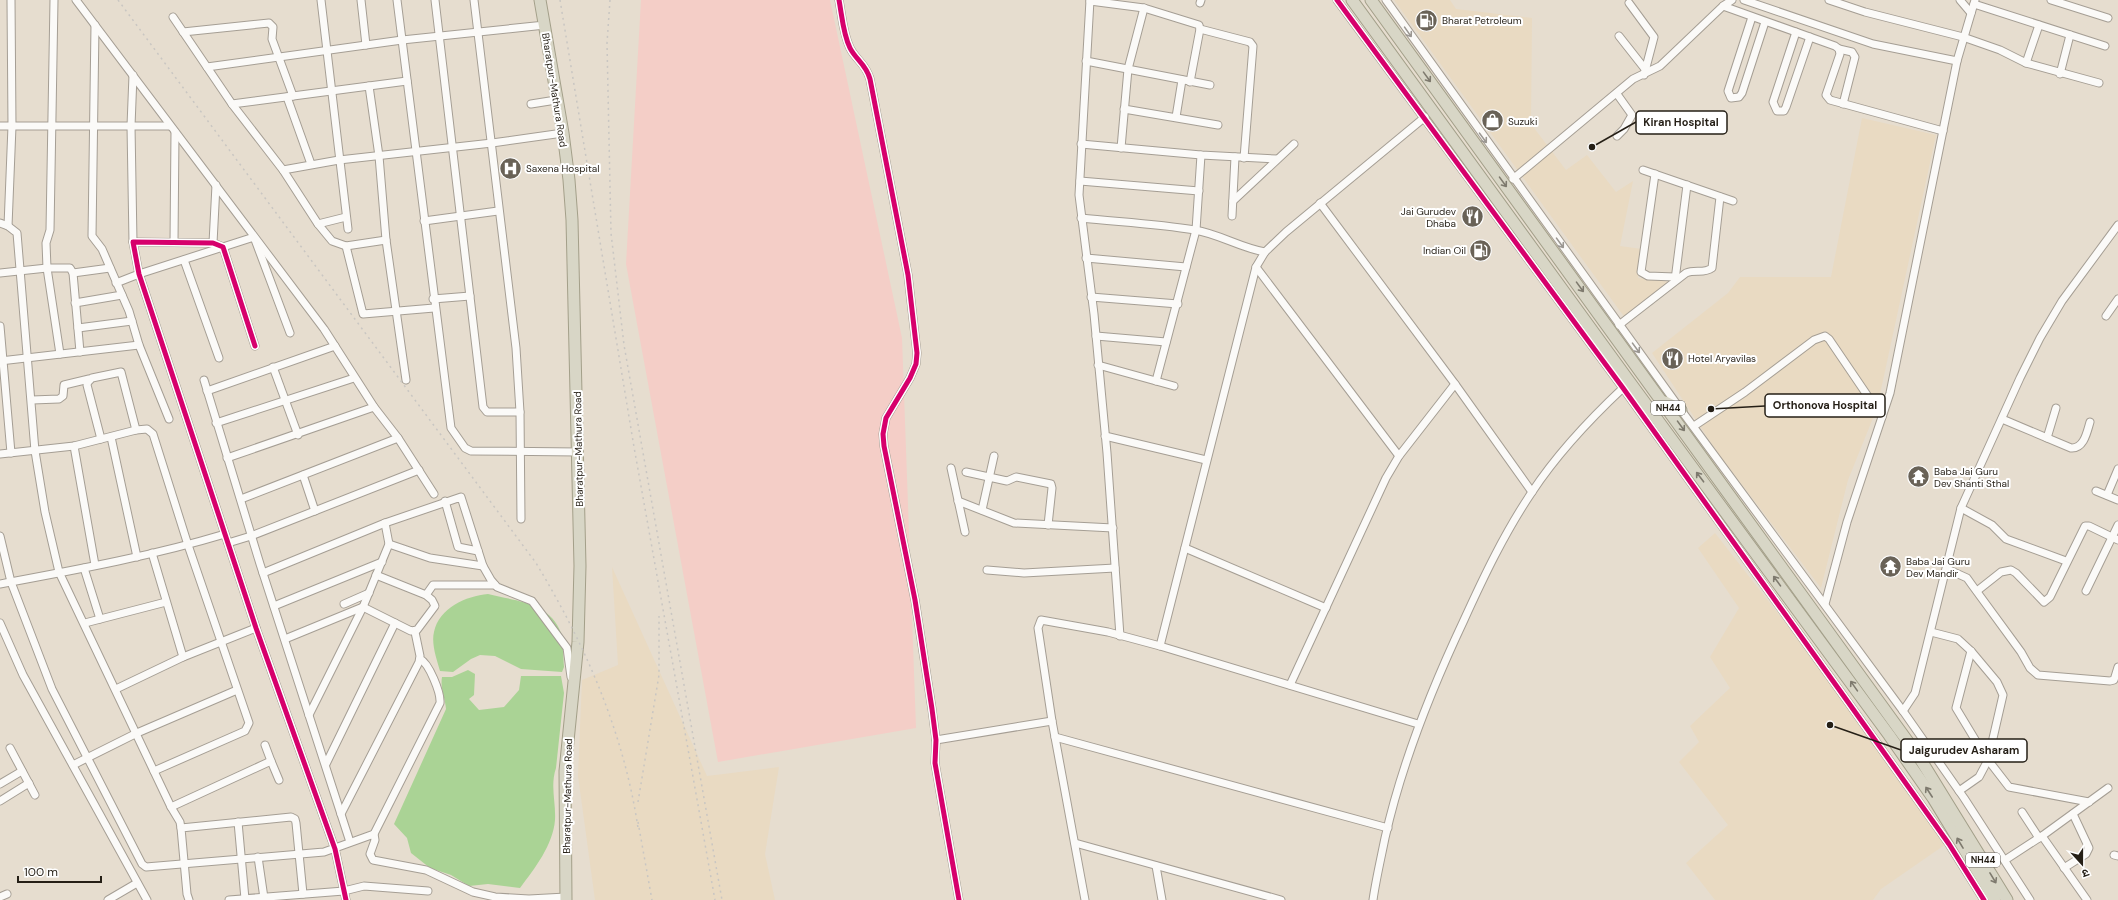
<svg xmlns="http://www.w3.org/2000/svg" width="2118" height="900" viewBox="0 0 2118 900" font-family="'DM Sans','Noto Sans Devanagari',sans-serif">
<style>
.built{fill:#e9dac2}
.green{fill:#f4cec7}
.water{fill:#aad395}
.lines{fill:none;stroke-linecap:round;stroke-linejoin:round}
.minor-casing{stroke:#a59e94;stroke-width:9}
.highway-casing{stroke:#a39f89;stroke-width:13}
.minor{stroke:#fbfaf8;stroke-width:7}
.highway{stroke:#d8d6c6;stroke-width:11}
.rail{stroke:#c9c6c2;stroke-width:1.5;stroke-dasharray:2 4;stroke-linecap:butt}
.cycleway-casing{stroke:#fff;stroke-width:8}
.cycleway{stroke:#d6006c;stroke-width:5}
.oneway{stroke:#9b9792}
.oneway2{stroke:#7e7a6e}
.labels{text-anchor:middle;stroke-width:4;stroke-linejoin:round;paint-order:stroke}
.shield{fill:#fff;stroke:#66625c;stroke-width:1}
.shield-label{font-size:9px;font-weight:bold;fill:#251f16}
.poi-label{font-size:10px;fill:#251f16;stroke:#fff;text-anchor:start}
.street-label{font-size:10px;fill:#251f16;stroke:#fff}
.leader{fill:none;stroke:#251f16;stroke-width:1.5}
.callout-dot{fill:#251f16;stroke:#fff;stroke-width:1.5}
.callout{fill:#fff;stroke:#251f16;stroke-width:1.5}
.callout-label{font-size:11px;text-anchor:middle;font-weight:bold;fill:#251f16}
</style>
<rect width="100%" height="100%" fill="#e6ddcf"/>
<g class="built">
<polygon points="1394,0 1450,0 1456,9 1532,18 1531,124 1566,170 1587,155 1616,192 1633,181 1620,246 1642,249 1638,278 1672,282 1628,322"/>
<polygon points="1862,118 1936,135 1877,408 1848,480 1821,588 1717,452 1652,353 1728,293 1740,277 1831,277"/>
<polygon points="1715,533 1834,685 1946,844 1881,889 1873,900 1715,900 1686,863 1728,825 1679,762 1699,742 1690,726 1730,688 1710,657 1739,608 1698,548"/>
<polygon points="612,567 707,776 779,767 765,854 775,900 595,900 578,776 582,680 618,665"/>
</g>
<polygon class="green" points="641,0 830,0 902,338 916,728 718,762 626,264"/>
<g class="water">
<path d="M488,594C515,601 550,602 561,633C564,642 563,656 564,667L562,672L521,669L495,656L480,655L471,659L453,672L440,671C437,660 431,644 434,632C439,608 466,596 488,594Z"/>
<path d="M468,670L475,674L474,695L469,699L479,710L504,707L519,690L521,676H561L564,693L556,768C550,786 556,802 555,820C553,845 535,868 520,888L488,884L469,886L451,875L430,868L411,853L407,838L394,824L446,709C445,697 440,689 442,677H452Z"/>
</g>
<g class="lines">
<defs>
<g id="minor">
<polyline points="54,0 50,230 46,243 47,268 60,354"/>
<polyline points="76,0 324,329 374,407 398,438 434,494"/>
<polyline points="321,0 348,229"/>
<polyline points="361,0 366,45"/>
<polyline points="397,0 451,428 465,448 471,451 578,452"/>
<polyline points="435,0 483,407 487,412 520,412"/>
<polyline points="474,0 516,348 520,412 521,519"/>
<path d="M839,0C842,16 843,34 850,48C856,60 866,64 870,79L908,275L917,353L916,364L910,378L886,418L883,434L884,446L915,600L932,709L936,740L935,763L959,900"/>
<polyline points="1090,0 1079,195 1094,314 1107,453 1120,636"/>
<polyline points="1337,0 1623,388 1848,702 1949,844 1984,900"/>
<polyline points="1386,0 1681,410 1903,711 1964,798 2030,900"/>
<polyline points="1744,0 1873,44 1957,61"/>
<polyline points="1829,0 1865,12 1963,37 2000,50 2026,63 2099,83"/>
<polyline points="1960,0 1971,13"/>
<polyline points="2051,0 2108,18"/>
<polyline points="1090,1 1144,8 1199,25 1200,29 1190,82"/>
<polyline points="1200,3 1201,0"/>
<polyline points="1629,3 1654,37 1644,75"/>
<polyline points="1974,4 2105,46"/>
<polyline points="1723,6 1835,46 1839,49 1840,54 1826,95 1830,100 1943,131"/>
<polyline points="173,17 232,104 283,170 318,224 332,241 346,246 386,240"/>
<polyline points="1752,17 1728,91 1731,98 1739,97 1742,93 1765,22"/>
<polyline points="95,25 92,236 102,249 129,311 139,345 169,419"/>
<polyline points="1200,29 1250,42 1253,46 1244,158"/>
<polyline points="183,32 269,23 273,27 272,39 293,96"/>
<polyline points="1796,32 1773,102 1777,111 1784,111 1786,107 1810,37"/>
<polyline points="1619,36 1645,69"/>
<polyline points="1839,49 1852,52 1855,57 1843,104"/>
<polyline points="1086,61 1210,85"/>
<polyline points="2026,63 2039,25"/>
<polyline points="207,67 402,40 545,25"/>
<polyline points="2060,74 2070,35"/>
<polyline points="369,86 379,156 386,240 406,380"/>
<polyline points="1617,94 1632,115 1624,129 1617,136"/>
<polyline points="287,97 311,164"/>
<polyline points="232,104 407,81"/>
<polyline points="531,104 556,100"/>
<polyline points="1124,109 1218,125"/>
<polyline points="1176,117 1182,80"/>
<polyline points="0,126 170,126"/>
<polyline points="1081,144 1201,155 1277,159"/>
<polyline points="1121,148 1128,69 1144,8"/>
<polyline points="283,170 339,160 492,143 563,133"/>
<polyline points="1643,170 1733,201"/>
<polyline points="1655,174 1641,272 1648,276 1675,277"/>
<polyline points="1513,179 1633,79 1660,66 1723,6 1732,0"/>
<polyline points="1080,181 1199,191"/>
<polyline points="1233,201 1294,144"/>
<polyline points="1320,203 1455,384 1532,492"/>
<polyline points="1232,216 1235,157"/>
<path d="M1081,218C1119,222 1157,224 1195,230C1219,234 1241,248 1265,252"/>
<polyline points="424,221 498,211"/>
<polyline points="0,223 8,226 17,233 35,451 45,512 59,572 171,807"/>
<polyline points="318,224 346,217"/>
<polyline points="8,226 12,126 11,0"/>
<polyline points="133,242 131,126 133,75"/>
<polyline points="174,242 175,132"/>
<polyline points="213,243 216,185"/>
<polyline points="346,246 363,314 434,308"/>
<polyline points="1086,258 1186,267"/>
<polyline points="184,260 219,358"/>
<polyline points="1256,267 1399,456"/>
<polyline points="0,273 47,268 70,268 73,273 80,352"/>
<polyline points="73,273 110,268"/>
<polyline points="1675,280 1687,185"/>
<polyline points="116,283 139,274 254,237 290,333"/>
<polyline points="1091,297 1178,304"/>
<polyline points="433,299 470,296"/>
<polyline points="75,303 122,295"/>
<polyline points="2106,316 2118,299"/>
<path d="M1619,325L1686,273C1695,269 1704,274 1712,268L1720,197"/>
<polyline points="0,326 11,453"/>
<polyline points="78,328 132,321"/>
<polyline points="1096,336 1166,342"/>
<polyline points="255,346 223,247 213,243 133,242 139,274 256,628 335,849 346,900"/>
<polyline points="0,361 139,345"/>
<polyline points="1098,365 1174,386"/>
<polyline points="273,367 298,435"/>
<polyline points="204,380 260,564 350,842"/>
<polyline points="1156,381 1196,230 1201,155"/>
<polyline points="207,391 335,346"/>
<polyline points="32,400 59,399 63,396 64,385 89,379"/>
<path d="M2002,419L2071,448C2084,449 2087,432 2090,422"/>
<polyline points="216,423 354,378"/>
<polyline points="1694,426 1745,392 1814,340 1825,336 1829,339 1882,417"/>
<polyline points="1105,436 1206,460"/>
<polyline points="111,437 137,557"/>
<polyline points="2047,438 2056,408"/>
<polyline points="101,439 87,385 88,382 92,378 121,372 136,430"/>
<polyline points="74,446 95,565"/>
<polyline points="0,454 74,446 136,430 147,429 153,434 188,545 249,723 245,731 154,771"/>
<polyline points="227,458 374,407"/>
<polyline points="951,468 965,532"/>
<polyline points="966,472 1007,481 1016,477 1051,484 1052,488 1048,525"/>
<polyline points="303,475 315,511"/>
<polyline points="2096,491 2118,500"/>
<polyline points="2107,495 2118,469"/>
<polyline points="241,499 398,438"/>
<polyline points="445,501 458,547 478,551"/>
<polyline points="958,501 1014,523 1113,528"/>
<polyline points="1961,508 1992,525 2006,539 2066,561"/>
<polyline points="982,510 994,456"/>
<path d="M0,536L11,582L52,689L142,864L146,867L324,852L374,834L440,703C441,693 429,663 420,659"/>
<polyline points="228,543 251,536 419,470"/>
<polyline points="389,544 430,558 483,566"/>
<polyline points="1185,548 1326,608"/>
<polyline points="152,553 183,657"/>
<polyline points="84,568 100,619"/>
<polyline points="1947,569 1967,578 1972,585 2021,652 2030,668 2038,675 2110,681 2114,680 2118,667"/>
<polyline points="987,570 1024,573 1115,568"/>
<polyline points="263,573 385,523 461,497 483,566 491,580 497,587 532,601 567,648 571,677"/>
<path d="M0,584C75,570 152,556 225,534"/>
<polyline points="1977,591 2001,572 2011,570 2016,573 2044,602 2050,597 2085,526 2089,526 2118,540"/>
<polyline points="2086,591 2118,525"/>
<polyline points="426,595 433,585 495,585"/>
<polyline points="344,604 369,593"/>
<polyline points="1825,604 1847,522 1890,393 1957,61 1975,0"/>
<polyline points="274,606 382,562"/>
<polyline points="0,623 23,675 147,900"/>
<polyline points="85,623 166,602"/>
<polyline points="1931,632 1958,639 1971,651 1997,682 2003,695 1988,760 1979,777 1959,791"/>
<polyline points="285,639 363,607 411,631 417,630 435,606 432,600 426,595 376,575"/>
<polyline points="1160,646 1256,267 1265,252 1286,232 1425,117"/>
<polyline points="1971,651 1956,708 1985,756 2009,787 2089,802"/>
<polyline points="1290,685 1386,478 1399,456 1455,384"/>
<polyline points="116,689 183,657 256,628"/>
<polyline points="1903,711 1915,693 1961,508 2020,378 2040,338 2062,301 2118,225"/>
<polyline points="309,715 363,607 389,544 385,523"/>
<polyline points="1055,737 1388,828"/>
<polyline points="936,740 1052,721"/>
<polyline points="265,745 271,761"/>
<polyline points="10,748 35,795"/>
<polyline points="326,764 395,623"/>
<polyline points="73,765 137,733 237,690"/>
<polyline points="0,784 22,771"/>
<polyline points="0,801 29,783"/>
<polyline points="2022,812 2039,838"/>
<polyline points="341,814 419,662 420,656 415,632"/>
<polyline points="238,822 245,899"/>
<polyline points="181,828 180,822 171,807 271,761 279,780"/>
<polyline points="374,834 375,840 370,854 373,860 426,870 473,892 495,897 529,899 566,897"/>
<polyline points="2042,836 2087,900"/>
<polyline points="1075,843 1281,900"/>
<polyline points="2114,855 2118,856"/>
<polyline points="258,857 264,898"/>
<polyline points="2005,860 2042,836 2108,788"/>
<polyline points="1156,866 1162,900"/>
<polyline points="2064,868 2086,854 2089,848 2073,814"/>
<polyline points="0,897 7,894"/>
<polyline points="108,900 137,883"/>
<polyline points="189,900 187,894 181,828 291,817 295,819 296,823 303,894"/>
<polyline points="229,900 344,891 364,886 428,891"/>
<polyline points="1085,900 1052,721 1038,628 1041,620 1108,632 1160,646 1418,724"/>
<path d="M1373,900C1376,879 1381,858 1385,838C1402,762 1431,690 1464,620C1484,576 1505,532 1532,492C1557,454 1590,419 1623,388"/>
</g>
<g id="highway">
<polyline points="540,0 563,133 569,180 572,220 580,566 578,642 565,771 566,900"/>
<polyline points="1352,0 1629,381 1889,735 1933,798 1995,900"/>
<polyline points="1371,0 1919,757 2007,900"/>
<polyline points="1665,402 1681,410"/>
</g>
</defs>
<use href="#minor" class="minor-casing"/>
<use href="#highway" class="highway-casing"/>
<use href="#minor" class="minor"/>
<use href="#highway" class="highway"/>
<g class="rail">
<path d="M118,0L536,563C585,644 624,733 638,828"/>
<polyline points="560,0 634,447 715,900"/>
<polyline points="610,0 607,43 611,233 624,345 722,900"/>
<polyline points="638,802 659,675 659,616"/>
<polyline points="638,822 652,900"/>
</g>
<defs>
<g id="cycleway">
<path d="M839,0C842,16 843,34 850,48C856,60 866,64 870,79L908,275L917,353L916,364L910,378L886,418L883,434L884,446L915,600L932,709L936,740L935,763L959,900"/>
<polyline points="1337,0 1623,388 1848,702 1949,844 1984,900"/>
<polyline points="255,346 223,247 213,243 133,242 139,274 256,628 335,849 346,900"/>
</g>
</defs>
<use href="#cycleway" class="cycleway-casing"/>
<use href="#cycleway" class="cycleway"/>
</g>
<defs><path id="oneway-shaft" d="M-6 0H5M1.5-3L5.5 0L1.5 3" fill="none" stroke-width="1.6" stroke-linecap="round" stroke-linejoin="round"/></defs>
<g class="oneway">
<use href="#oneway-shaft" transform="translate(1408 32) rotate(55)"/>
<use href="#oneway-shaft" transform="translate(1483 138) rotate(54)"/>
<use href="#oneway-shaft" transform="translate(1560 243) rotate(54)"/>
<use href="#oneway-shaft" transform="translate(1636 348) rotate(54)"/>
</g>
<g class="oneway2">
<use href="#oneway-shaft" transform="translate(1427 77) rotate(54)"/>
<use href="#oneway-shaft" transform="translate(1503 182) rotate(54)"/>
<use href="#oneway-shaft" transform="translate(1580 287) rotate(54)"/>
<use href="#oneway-shaft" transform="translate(1681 426) rotate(54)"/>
<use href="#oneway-shaft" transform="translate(1700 477) rotate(-127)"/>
<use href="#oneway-shaft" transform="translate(1777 581) rotate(-126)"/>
<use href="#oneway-shaft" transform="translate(1854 686) rotate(-125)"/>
<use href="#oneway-shaft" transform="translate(1929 792) rotate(-123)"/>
<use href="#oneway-shaft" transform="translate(1960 843) rotate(-121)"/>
<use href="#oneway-shaft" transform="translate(1993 878) rotate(59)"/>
</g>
<defs>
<symbol id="fuel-disc" viewBox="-11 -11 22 22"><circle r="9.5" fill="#696257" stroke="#fff"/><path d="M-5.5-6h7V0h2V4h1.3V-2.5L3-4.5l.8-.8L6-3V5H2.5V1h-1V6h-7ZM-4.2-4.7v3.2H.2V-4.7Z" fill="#fff"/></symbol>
<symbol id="shop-disc" viewBox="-11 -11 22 22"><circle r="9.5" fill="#696257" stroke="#fff"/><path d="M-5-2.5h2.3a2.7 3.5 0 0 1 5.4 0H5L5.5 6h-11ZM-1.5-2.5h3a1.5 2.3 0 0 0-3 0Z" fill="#fff"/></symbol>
<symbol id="hospital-disc" viewBox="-11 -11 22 22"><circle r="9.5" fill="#696257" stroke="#fff"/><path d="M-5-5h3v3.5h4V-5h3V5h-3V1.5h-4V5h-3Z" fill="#fff"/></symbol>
<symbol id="restaurant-disc" viewBox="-11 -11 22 22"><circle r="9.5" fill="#696257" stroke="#fff"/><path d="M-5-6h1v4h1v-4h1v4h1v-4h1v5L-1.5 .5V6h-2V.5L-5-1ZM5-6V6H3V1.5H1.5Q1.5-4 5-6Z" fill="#fff"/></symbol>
<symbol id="temple-disc" viewBox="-11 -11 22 22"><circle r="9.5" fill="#696257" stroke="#fff"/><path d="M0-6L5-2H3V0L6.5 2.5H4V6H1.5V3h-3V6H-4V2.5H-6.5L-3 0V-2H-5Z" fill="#fff"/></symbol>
</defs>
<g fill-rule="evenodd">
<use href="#fuel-disc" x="1414" y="8" width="25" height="25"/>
<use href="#shop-disc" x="1480" y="108" width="25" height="25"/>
<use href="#hospital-disc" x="498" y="156" width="25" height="25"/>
<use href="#restaurant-disc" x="1460" y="204" width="25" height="25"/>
<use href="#fuel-disc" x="1468" y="238" width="25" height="25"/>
<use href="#restaurant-disc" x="1660" y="346" width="25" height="25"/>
<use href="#temple-disc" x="1906" y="464" width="25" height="25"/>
<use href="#temple-disc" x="1878" y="554" width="25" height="25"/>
</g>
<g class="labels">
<g class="shield">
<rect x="1651" y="401" width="34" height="14" rx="3"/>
<rect x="1966" y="853" width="34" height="14" rx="3"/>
</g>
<g class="shield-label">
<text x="1668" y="411">NH44</text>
<text x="1983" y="863">NH44</text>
</g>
<g class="poi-label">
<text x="1442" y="24">Bharat Petroleum</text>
<text x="1508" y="125">Suzuki</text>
<text x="526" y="172">Saxena Hospital</text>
<text x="1456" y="215" text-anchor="end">Jai Gurudev<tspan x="1456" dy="12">Dhaba</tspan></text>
<text x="1466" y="254" text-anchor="end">Indian Oil</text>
<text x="1688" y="362">Hotel Aryavilas</text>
<text x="1934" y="475">Baba Jai Guru<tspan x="1934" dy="12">Dev Shanti Sthal</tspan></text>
<text x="1906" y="565">Baba Jai Guru<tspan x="1906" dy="12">Dev Mandir</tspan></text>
</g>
<g class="street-label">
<text transform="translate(555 90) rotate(81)" y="4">Bharatpur-Mathura Road</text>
<text transform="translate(578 449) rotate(-91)" y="4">Bharatpur-Mathura Road</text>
<text transform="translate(567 796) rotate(-89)" y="4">Bharatpur-Mathura Road</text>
</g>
</g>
<path class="leader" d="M1592 147L1636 122M1711 409L1765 406M1830 725L1901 750"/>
<g class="callout-dot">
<circle cx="1592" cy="147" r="4"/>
<circle cx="1711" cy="409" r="4"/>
<circle cx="1830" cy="725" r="4"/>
</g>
<g class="callout">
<rect x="1636" y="111" width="91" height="23" rx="4"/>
<rect x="1765" y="394" width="120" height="23" rx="4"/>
<rect x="1901" y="739" width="126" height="23" rx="4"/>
</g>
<g class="callout-label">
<text x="1681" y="126">Kiran Hospital</text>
<text x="1825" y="409">Orthonova Hospital</text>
<text x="1964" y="754">Jaigurudev Asharam</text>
</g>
<g transform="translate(2082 864) rotate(159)" stroke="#ffffff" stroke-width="3" paint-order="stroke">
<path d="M0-3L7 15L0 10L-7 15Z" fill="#251f16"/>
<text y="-6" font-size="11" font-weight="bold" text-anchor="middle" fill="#251f16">उ</text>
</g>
<path d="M18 876v6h83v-6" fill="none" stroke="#251f16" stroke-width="2"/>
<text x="24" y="876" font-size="12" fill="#251f16" stroke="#ffffff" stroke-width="3" paint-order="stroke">100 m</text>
</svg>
